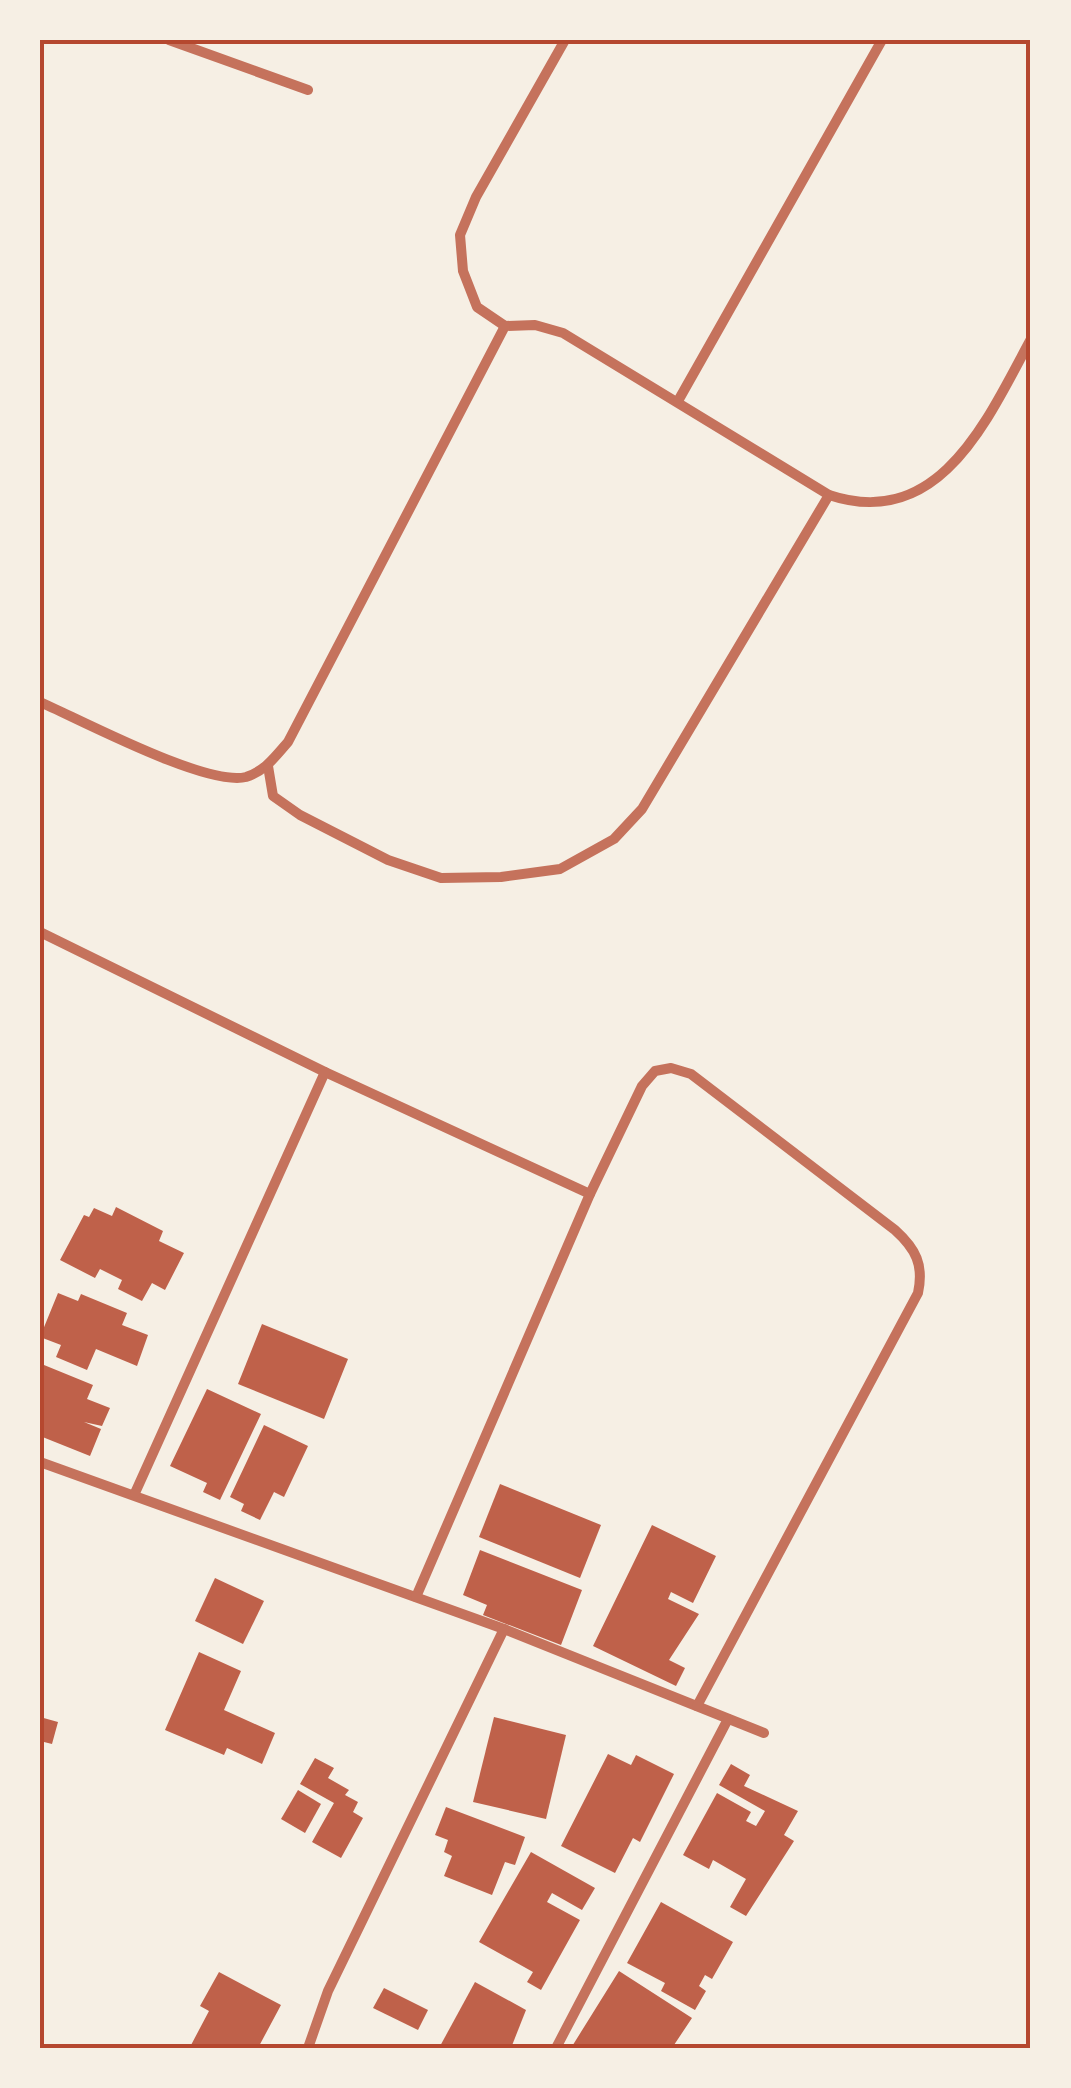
<svg xmlns="http://www.w3.org/2000/svg" width="1071" height="2088" viewBox="0 0 1071 2088" font-family="'Roboto Serif',serif">
<style>
.building{fill:#bf614a}
.lines{fill:none;stroke-linecap:round;stroke-linejoin:round}
.minor{stroke:#c5725c;stroke-width:10}
.neatline{fill:none;stroke:#b5482f;stroke-width:4}
</style>
<rect width="100%" height="100%" fill="#f6efe4"/>
<g class="building">
<polygon points="116,1207 163,1231 159,1241 184,1253 165,1290 152,1283 142,1301 118,1289 122,1280 100,1269 95,1278 60,1260 84,1215 89,1217 94,1208 112,1216"/>
<polygon points="58,1293 78,1301 81,1294 127,1313 122,1325 148,1335 137,1366 96,1349 87,1370 56,1357 61,1345 40,1337"/>
<polygon points="262,1324 348,1359 324,1419 238,1384"/>
<polygon points="44,1365 93,1385 87,1399 110,1408 102,1426 84,1422 101,1429 90,1456 40,1436 40,1374"/>
<polygon points="207,1389 261,1414 220,1500 203,1492 207,1483 170,1466"/>
<polygon points="264,1425 308,1446 284,1497 274,1492 260,1520 241,1511 244,1504 230,1497"/>
<polygon points="500,1484 601,1525 580,1578 479,1537"/>
<polygon points="652,1525 716,1556 693,1603 671,1592 668,1599 699,1614 669,1660 685,1668 676,1686 593,1646"/>
<polygon points="480,1550 582,1590 561,1645 483,1615 487,1605 463,1595"/>
<polygon points="215,1578 264,1601 243,1644 195,1621"/>
<polygon points="199,1652 241,1671 224,1710 275,1733 262,1764 227,1748 224,1755 165,1730"/>
<polygon points="40,1717 58,1722 52,1744 40,1741"/>
<polygon points="494,1717 566,1735 546,1819 473,1802"/>
<polygon points="608,1754 631,1765 636,1755 674,1774 640,1842 633,1838 615,1873 561,1846"/>
<polygon points="315,1758 334,1768 328,1778 349,1790 345,1795 358,1802 353,1812 363,1818 341,1858 312,1842 334,1803 300,1784"/>
<polygon points="731,1764 750,1775 744,1786 798,1811 784,1835 794,1841 746,1916 730,1907 746,1879 713,1860 709,1869 683,1855 717,1793 751,1812 746,1821 756,1826 765,1811 719,1785"/>
<polygon points="298,1790 321,1804 305,1833 281,1819"/>
<polygon points="446,1807 525,1837 515,1865 505,1862 492,1895 444,1876 452,1856 444,1852 448,1840 435,1835"/>
<polygon points="531,1852 595,1888 582,1910 552,1893 547,1902 580,1920 541,1990 527,1982 533,1972 479,1942"/>
<polygon points="661,1902 733,1942 712,1979 705,1975 699,1986 706,1991 695,2010 661,1991 665,1983 627,1963"/>
<polygon points="619,1971 692,2018 672,2048 665,2044 662,2048 571,2048"/>
<polygon points="219,1972 281,2005 258,2048 190,2047 209,2011 200,2006"/>
<polygon points="475,1982 526,2010 511,2048 439,2048"/>
<polygon points="384,1988 428,2010 418,2030 373,2008"/>
</g>
<g class="lines">
<g class="minor">
<polyline points="169,40 308,90"/>
<path d="M565,40L476,197L460,235L463,271L477,307L505,326L535,325L563,333L829,495C940,532 988,418 1031,339"/>
<polyline points="678,401 882,40"/>
<path d="M40,702C81,720 207,787 246,777C265,771 275,757 288,742L505,326"/>
<polyline points="268,766 273,796 300,815 388,860 441,878 501,877 560,869 614,839 642,809 829,495"/>
<polyline points="40,932 325,1072 590,1194"/>
<polyline points="40,1462 504,1629 764,1733"/>
<polyline points="135,1493 325,1072"/>
<path d="M416,1597L590,1194L642,1086L655,1071L671,1068L691,1074L895,1230C916,1249 924,1265 918,1293L697,1706"/>
<polyline points="308,2048 328,1991 504,1629"/>
<polyline points="556,2048 728,1719"/>
</g>
</g>
<rect width="1071" height="2088" fill="none" stroke="#f6efe4" stroke-width="85"/>
<rect x="42" y="42" width="986" height="2004" class="neatline"/>
</svg>
